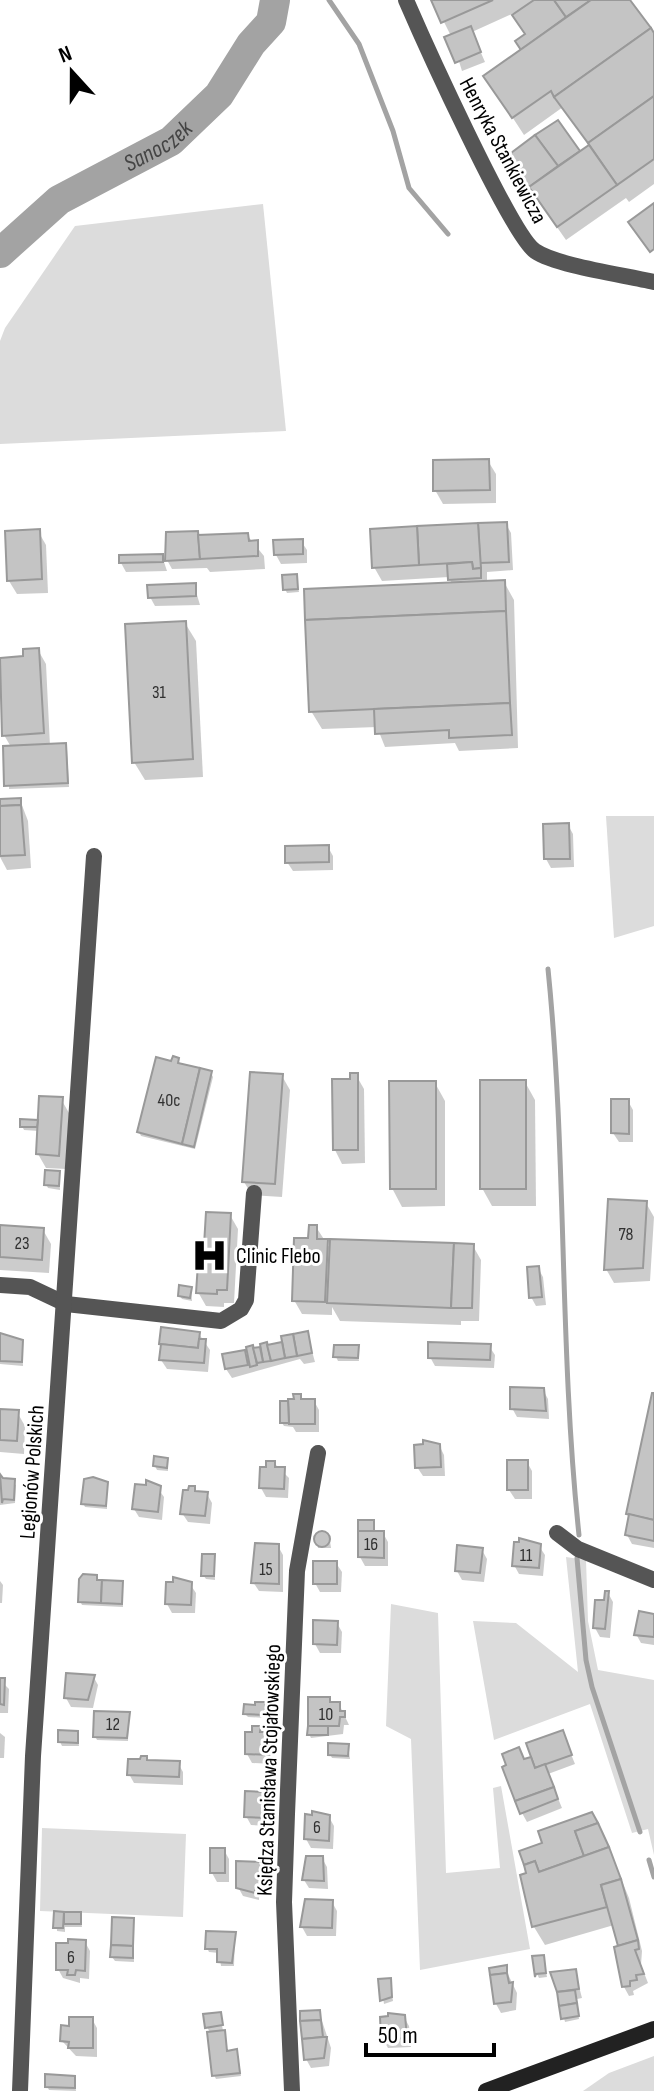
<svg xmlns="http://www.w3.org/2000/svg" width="654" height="2091" viewBox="0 0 654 2091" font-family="'Sofia Sans Condensed',sans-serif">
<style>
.green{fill:#dcdcdc}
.shadow{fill:#0003}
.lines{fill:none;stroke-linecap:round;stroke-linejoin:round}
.stream{stroke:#a3a3a3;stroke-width:5}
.river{stroke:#a3a3a3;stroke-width:30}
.building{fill:#c4c4c4;stroke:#999;stroke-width:2}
.street{stroke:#555;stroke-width:16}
.secondary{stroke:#222;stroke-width:16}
.labels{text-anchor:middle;stroke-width:6;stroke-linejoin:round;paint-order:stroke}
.number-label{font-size:18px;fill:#313131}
.street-label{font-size:22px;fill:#000;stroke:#fff}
.poi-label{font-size:22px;fill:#000;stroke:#fff;text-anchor:start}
.water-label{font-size:24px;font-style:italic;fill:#444;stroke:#fff}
</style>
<rect width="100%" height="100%" fill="#fff"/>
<g class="green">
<polygon points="263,204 286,431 0,444 0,341 5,328 75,226"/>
<polygon points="606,816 654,816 654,926 614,938"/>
<polygon points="566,1557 586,1560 588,1621 598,1670 654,1680 654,1855 648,1829 632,1833 590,1704 494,1740 473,1621 516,1623 578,1672"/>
<polygon points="391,1604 438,1613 446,1873 500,1868 493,1788 501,1786 530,1949 420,1970 411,1739 386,1726"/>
<polygon points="42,1828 186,1834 183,1917 40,1911"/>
<polygon points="654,2056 654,2091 583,2091 609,2073"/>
</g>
<g class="shadow">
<polygon points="433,0 628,0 654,36 654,184 629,202 626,198 566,240 517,170 557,122 579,154 590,146 563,107 524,135 486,77 523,51 527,35 514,13 472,32 485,62 462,71 451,36"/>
<polygon points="488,461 496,474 496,503 443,504 435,490"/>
<polygon points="506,524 511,533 513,570 487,572 487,582 504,582 514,600 518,748 459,751 455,743 385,747 377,727 322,729 311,711 452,584 449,577 382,581 374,567"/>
<polygon points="38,531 46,545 48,593 17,594 9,581"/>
<polygon points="197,533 200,537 247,535 264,556 265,569 210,572 207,568 172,569 167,560"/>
<polygon points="301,541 307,550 307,563 281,564 276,555"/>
<polygon points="162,556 167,571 126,572 121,563"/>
<polygon points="296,576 299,592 287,593 285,589"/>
<polygon points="194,585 200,605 155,606 150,597"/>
<polygon points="185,623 196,641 203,777 145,780 134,762"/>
<polygon points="38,650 46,664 50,746 65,745 67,749 69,787 9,789 11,747 4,735 0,660 25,658"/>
<polygon points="20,800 28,821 31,868 7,870 0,857 0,801"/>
<polygon points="568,825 573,834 574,867 551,868 546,859"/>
<polygon points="328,847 333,856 333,870 293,871 287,862"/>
<polygon points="178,1059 180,1065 211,1073 213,1077 195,1149 141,1136 139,1132"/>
<polygon points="356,1075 364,1089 365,1163 342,1164 335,1150 352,1081"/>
<polygon points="282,1076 290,1090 282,1197 252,1195 244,1182"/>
<polygon points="525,1082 535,1100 536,1206 492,1206 482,1188"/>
<polygon points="435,1083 445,1101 445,1206 402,1207 392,1188"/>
<polygon points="61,1099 69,1113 66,1169 46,1168 38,1154 39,1131 24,1130 22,1126 37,1122 40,1127"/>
<polygon points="628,1101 633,1110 633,1142 619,1142 613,1133"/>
<polygon points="59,1173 60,1190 48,1188 46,1184"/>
<polygon points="646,1203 654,1217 650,1281 614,1283 606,1269"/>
<polygon points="230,1215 238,1229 234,1303 224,1303 224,1307 206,1306 198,1292"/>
<polygon points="0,1227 43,1230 51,1244 49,1273 0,1270"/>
<polygon points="316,1227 331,1250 473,1246 481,1260 479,1321 461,1321 461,1325 340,1321 332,1307 332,1315 302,1314 294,1300"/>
<polygon points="538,1268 543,1277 546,1305 536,1306 531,1297"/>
<polygon points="191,1289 192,1301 182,1299 180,1296"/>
<polygon points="307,1333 315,1362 304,1364 300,1359 232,1378 226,1369 224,1356 244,1352 251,1364 248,1349 285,1344"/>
<polygon points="199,1334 210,1350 208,1372 167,1369 161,1360"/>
<polygon points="0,1335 22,1342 23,1366 0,1364"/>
<polygon points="489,1346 495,1355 494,1368 435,1366 430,1357"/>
<polygon points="357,1347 359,1361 338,1361 336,1357"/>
<polygon points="543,1390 548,1399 549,1419 517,1417 512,1408"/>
<polygon points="654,1395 654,1548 632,1544 627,1535"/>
<polygon points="300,1397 303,1401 314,1401 319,1410 319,1432 296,1432 293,1427 284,1426 282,1423 282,1403"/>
<polygon points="0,1411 17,1412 25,1426 24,1454 0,1452"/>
<polygon points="439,1445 444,1455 445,1476 423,1476 417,1467"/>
<polygon points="167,1460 168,1471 157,1470 155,1466"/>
<polygon points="527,1462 532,1471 532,1499 515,1499 509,1490"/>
<polygon points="274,1463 289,1478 288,1498 266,1497 261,1488"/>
<polygon points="0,1476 16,1485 15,1503 0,1505"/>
<polygon points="154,1483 164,1497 162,1520 139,1517 134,1509 137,1485"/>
<polygon points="107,1484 107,1509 85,1507 83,1503"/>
<polygon points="194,1488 197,1493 207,1494 212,1503 210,1524 188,1522 182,1513"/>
<polygon points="373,1522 375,1533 383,1533 388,1542 388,1566 365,1566 360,1557"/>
<polygon points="329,1535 331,1548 318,1548 316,1536"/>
<polygon points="278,1546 283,1555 283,1592 259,1591 253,1582"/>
<polygon points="539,1546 545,1555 543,1576 519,1574 514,1565"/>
<polygon points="482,1550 487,1559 484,1582 462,1580 457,1571"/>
<polygon points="214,1556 215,1580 206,1579 203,1575"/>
<polygon points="336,1563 342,1572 341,1592 320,1592 315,1583"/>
<polygon points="95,1577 98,1582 122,1583 123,1607 82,1605 80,1601"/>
<polygon points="0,1581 3,1585 2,1603 0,1603"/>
<polygon points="190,1584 196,1593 195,1613 172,1613 167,1604"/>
<polygon points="608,1593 613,1602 610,1638 600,1637 595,1628"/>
<polygon points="654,1616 654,1645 641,1643 636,1634"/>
<polygon points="337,1623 342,1632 341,1653 320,1653 315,1644"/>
<polygon points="93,1676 98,1685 93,1708 71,1707 66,1698"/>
<polygon points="0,1680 9,1689 8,1713 0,1713"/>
<polygon points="329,1699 332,1704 339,1704 349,1725 344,1725 343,1734 311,1738 309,1734"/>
<polygon points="264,1704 266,1718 248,1717 245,1714"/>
<polygon points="129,1714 128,1741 97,1740 95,1736"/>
<polygon points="259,1728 263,1734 270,1734 275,1743 274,1764 252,1763 247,1754"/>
<polygon points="562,1732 575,1764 548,1774 562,1808 527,1822 522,1813 518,1749 525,1761 533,1758"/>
<polygon points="0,1733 5,1737 4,1758 0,1758"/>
<polygon points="77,1733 79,1746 62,1746 60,1742"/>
<polygon points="348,1746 350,1759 332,1758 330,1754"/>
<polygon points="148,1762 178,1763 183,1772 183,1785 134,1783 129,1774"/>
<polygon points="267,1794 272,1803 272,1826 251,1825 246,1816"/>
<polygon points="329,1817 334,1826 333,1849 311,1848 306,1839"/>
<polygon points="599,1825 629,1898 642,1951 641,1965 648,1983 633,1991 634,1995 629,1996 624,1987 614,1925 545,1945 534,1927 522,1877"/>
<polygon points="224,1850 229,1859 229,1882 217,1882 212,1873"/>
<polygon points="322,1858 327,1867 328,1889 309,1888 304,1880"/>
<polygon points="265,1864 270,1873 269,1897 259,1896 259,1900 243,1896 238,1887"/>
<polygon points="332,1902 337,1911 336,1936 307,1936 302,1927 303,1911"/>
<polygon points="56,1914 80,1914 82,1927 65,1927 65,1932 57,1931"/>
<polygon points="133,1920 134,1962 115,1961 112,1957"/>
<polygon points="235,1934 234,1966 221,1966 219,1953 209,1952 207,1948"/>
<polygon points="85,1942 90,1951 89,1979 80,1978 80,1983 63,1978 58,1969"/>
<polygon points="543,1957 547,1977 539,1978 537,1974"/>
<polygon points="505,1968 517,1993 516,2010 501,2013 496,2004"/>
<polygon points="575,1971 582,1998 577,1999 579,2019 565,2022 553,1974"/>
<polygon points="380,1980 390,1980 393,2001 384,2004"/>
<polygon points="319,2012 331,2048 329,2066 311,2068 306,2059"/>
<polygon points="220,2014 227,2053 236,2051 238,2055 241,2076 216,2079 214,2075 211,2034 207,2027"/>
<polygon points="404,2017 409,2026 411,2047 388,2048 383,2039"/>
<polygon points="92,2019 97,2028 97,2057 76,2056 62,2041 71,2028"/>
<polygon points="74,2078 76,2091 49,2090 47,2086"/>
</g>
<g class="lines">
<g class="stream">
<polyline points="329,0 359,44 393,131 409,188 448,234"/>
<path d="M548,969C567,1157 559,1347 579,1535"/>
<polyline points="577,1558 586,1660 592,1687 640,1832"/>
<polyline points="649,1860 654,1877"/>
</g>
<path class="river" id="s1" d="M0,253L59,200L171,141L219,95L251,44L271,22L275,0"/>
</g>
<g class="building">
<polygon points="431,0 493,0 441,23"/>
<polygon points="534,0 554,0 566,17 521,50 515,41 525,34 512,15"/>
<polygon points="554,0 591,0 566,17"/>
<polygon points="591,0 630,0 651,28 554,97 551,91 512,118 483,76"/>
<polygon points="471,26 481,52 455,63 444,37"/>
<polygon points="651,28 654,33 654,96 588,143 554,97"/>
<polygon points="654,96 654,159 617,185 588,143"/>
<polygon points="558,120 580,151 558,166 535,135"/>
<polygon points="535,135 558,166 529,187 507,156"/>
<polygon points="589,145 617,185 557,227 529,187"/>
<polygon points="654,203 654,249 650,252 628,222"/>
<polygon points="489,459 490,490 433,491 433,460"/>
<polygon points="507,522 509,562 480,563 478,523"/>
<polygon points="478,523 481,568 473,569 472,562 419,565 417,526"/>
<polygon points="417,526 419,565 372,568 370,529"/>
<polygon points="40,529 42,579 7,581 5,531"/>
<polygon points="198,531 200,559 165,561 166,532"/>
<polygon points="248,533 249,541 258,540 258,556 200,559 198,535"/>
<polygon points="303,539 303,554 274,555 273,540"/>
<polygon points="163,554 163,562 119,563 119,555"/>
<polygon points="472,562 473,569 481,568 481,578 448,580 447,564"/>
<polygon points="297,574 298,589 283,590 282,575"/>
<polygon points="505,580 506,611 305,620 304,589"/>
<polygon points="196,583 196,596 148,598 147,585"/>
<polygon points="506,611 510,703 309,712 305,620"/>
<polygon points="186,621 193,759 132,763 125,624"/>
<polygon points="39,648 44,733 2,736 0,658 23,656 23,649"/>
<polygon points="510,703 512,735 449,738 449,730 375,734 374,709"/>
<polygon points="66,743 68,783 4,786 3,746"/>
<polygon points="21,798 21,805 0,806 0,799"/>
<polygon points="21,805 25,855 0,856 0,806"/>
<polygon points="569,823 570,859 544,859 543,824"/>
<polygon points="329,845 329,862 285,863 285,846"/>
<polygon points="173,1056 179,1058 178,1063 200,1068 182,1144 137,1132 156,1057 171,1061"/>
<polygon points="200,1068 212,1071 194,1147 182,1144"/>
<polygon points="250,1072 283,1074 275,1184 242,1182"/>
<polygon points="350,1073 358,1073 358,1150 333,1150 332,1079 350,1079"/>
<rect x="480" y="1080" width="46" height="109"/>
<polygon points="389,1081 436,1081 436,1189 390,1189"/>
<polygon points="39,1096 63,1097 59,1156 36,1154"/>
<polygon points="611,1099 629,1099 629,1134 611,1133"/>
<polygon points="20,1119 38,1120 37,1127 20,1127"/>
<polygon points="45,1170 60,1171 59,1186 44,1185"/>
<polygon points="608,1199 647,1201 643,1268 604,1270"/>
<polygon points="206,1212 231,1213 227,1290 217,1290 217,1294 196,1293 198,1263 203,1262"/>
<polygon points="0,1225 44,1228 42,1260 0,1257"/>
<polygon points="309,1225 317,1225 317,1239 328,1239 325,1302 292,1301 294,1238 308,1238"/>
<polygon points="330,1239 454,1243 451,1308 327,1303"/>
<polygon points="454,1243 474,1244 472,1308 451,1308"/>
<polygon points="539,1266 542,1297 529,1298 527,1267"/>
<polygon points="179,1285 192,1287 190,1298 178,1296"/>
<polygon points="161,1327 200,1332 198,1348 159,1344"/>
<polygon points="308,1331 312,1353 297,1356 293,1334"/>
<polygon points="0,1333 23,1340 22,1362 0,1361"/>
<polygon points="293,1334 297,1356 285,1358 281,1336"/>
<polygon points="199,1339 206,1339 204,1363 159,1360 161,1344 198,1348"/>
<polygon points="267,1342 271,1361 263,1362 260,1344"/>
<polygon points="282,1342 285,1358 271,1361 267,1345"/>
<polygon points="428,1342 491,1344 490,1360 428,1358"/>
<polygon points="253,1345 257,1365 250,1367 246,1347"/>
<polygon points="334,1345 359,1345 358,1358 333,1357"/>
<polygon points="260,1347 263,1362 257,1363 253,1348"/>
<polygon points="245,1350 248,1365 225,1369 222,1354"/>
<polygon points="510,1387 544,1388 546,1411 510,1409"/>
<polygon points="652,1393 654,1393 654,1520 626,1514"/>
<polygon points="293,1394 301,1394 301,1399 315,1399 315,1424 289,1424 288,1399 294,1399"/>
<polygon points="280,1401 288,1401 289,1423 280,1423"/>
<polygon points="0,1409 19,1410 17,1441 0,1440"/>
<polygon points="423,1440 440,1444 441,1467 415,1468 414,1445 423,1444"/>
<polygon points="154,1456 168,1458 167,1468 153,1466"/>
<rect x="507" y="1460" width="21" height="30"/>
<polygon points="266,1461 275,1461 275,1467 285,1467 284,1489 259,1488 260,1467 266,1467"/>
<polygon points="0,1474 3,1478 15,1479 14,1500 3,1499 2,1503"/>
<polygon points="93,1477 108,1482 106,1506 81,1504 84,1479"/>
<polygon points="146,1480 161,1486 158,1512 132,1509 135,1484 146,1485"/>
<polygon points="189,1486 195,1486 195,1491 208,1492 205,1516 180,1514 183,1490 188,1490"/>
<polygon points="629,1514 654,1520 654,1541 625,1535"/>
<rect x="358" y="1520" width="16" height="11"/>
<polygon points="358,1531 384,1531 384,1558 358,1557"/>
<circle cx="322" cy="1539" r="8"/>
<polygon points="519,1538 541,1544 539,1568 512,1566 514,1542 519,1542"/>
<polygon points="255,1543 279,1544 279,1584 251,1583"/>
<polygon points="457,1545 483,1548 480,1573 455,1571"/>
<polygon points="202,1554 215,1554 214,1576 201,1576"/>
<rect x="313" y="1561" width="24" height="23"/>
<polygon points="83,1574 97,1575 97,1580 102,1580 101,1603 78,1602 79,1579"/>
<polygon points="173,1577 192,1582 191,1605 165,1604 166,1582 173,1582"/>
<polygon points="102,1580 123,1581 122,1604 101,1603"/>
<polygon points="605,1591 609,1591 605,1629 593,1628 595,1600 604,1600"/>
<polygon points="639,1611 654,1614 654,1637 634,1635"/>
<polygon points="313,1620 338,1621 337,1645 313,1644"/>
<polygon points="66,1673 95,1675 88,1700 64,1698"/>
<polygon points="0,1678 5,1678 4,1705 0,1704"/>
<polygon points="308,1697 330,1697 330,1702 340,1702 340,1711 345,1711 345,1717 340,1717 339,1726 308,1726"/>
<polygon points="255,1702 266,1702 265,1715 243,1714 244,1704 255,1705"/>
<polygon points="94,1711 130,1712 127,1738 93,1737"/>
<polygon points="252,1726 261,1726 260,1732 271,1732 270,1755 245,1754 245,1732 252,1732"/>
<polygon points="308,1726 328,1726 328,1735 307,1735"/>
<polygon points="58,1730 78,1731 78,1743 58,1742"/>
<polygon points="563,1730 572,1755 535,1768 526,1743"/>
<polygon points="328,1743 349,1744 348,1756 328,1755"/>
<polygon points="519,1747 524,1759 531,1757 535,1768 545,1764 554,1787 515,1801 502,1767 506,1765 502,1754"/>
<polygon points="141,1756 147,1756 147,1760 180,1761 179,1777 127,1775 128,1759 140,1759"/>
<polygon points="554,1787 558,1799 520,1814 515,1801"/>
<polygon points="245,1791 268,1792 268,1818 244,1817"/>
<polygon points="312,1811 330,1815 329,1841 304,1839 305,1814 312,1815"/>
<polygon points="592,1812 598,1823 575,1831 584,1856 539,1872 535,1861 524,1865 519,1851 542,1843 538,1831"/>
<polygon points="598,1823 609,1847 584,1856 575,1831"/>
<polygon points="609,1847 621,1879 601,1885 607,1907 532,1927 520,1875 526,1873 524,1865 535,1861 539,1872"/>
<rect x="210" y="1848" width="15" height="25"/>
<polygon points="306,1856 323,1856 324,1881 302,1880"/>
<polygon points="236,1861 266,1862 265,1888 255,1888 255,1893 236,1888"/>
<polygon points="621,1879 638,1940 618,1946 601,1885"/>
<polygon points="305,1899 333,1900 332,1928 300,1927"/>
<polygon points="54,1911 64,1912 63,1928 53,1928"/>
<rect x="64" y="1912" width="17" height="12"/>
<polygon points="112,1917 134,1918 133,1946 111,1945"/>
<polygon points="206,1931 236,1932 232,1963 217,1962 217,1949 205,1949"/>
<polygon points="68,1939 86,1940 85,1971 76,1970 75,1975 67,1975 68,1970 56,1970 56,1943 68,1943"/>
<polygon points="638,1940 639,1949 635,1950 644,1974 636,1975 637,1980 630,1981 630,1986 622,1987 614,1947"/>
<polygon points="111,1945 133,1946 133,1958 110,1957"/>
<polygon points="544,1955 546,1973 536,1974 535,1977 532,1956"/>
<polygon points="507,1965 507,1973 490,1975 489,1968"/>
<polygon points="576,1969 579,1989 557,1992 550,1972"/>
<polygon points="507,1973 509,1983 513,1982 511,2002 494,2004 490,1975"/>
<polygon points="391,1978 392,1997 380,2001 378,1979"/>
<polygon points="575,1990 577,2003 559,2006 557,1992"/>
<polygon points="577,2003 579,2016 561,2019 559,2006"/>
<polygon points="320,2010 321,2020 300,2021 300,2011"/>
<polygon points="221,2012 223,2025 205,2028 203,2014"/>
<polygon points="388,2013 405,2015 407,2038 381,2040 380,2017 388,2016"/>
<polygon points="69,2017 93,2017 93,2048 68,2048 69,2042 60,2041 61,2025 69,2026"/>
<polygon points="321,2020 323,2037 302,2039 300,2021"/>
<polygon points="225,2030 227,2051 237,2049 240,2073 212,2076 207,2032"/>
<polygon points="323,2037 327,2037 324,2058 304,2060 302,2039"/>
<polygon points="45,2074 75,2076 75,2088 45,2087"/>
</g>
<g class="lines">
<g class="street">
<path d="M406,0C422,37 511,235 535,251C557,266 625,275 654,282"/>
<polyline points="0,1285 30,1287 66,1304 221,1321 241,1309 246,1300 254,1193"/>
<polyline points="557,1533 578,1549 654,1580"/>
<polyline points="20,2091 33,1756 94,856"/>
<polyline points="292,2091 284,1902 287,1814 297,1571 318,1453"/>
</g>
<polyline class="secondary" points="486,2091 654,2029"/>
</g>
<defs>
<symbol id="hospital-bare" viewBox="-9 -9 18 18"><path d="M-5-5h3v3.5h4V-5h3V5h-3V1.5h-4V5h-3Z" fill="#000" stroke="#fff" stroke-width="2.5" paint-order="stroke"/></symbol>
</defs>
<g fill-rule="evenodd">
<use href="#hospital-bare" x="184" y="1230" width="51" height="51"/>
</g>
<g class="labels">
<g class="number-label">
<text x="159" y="698">31</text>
<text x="169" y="1106">40c</text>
<text x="626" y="1240">78</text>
<text x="22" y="1249">23</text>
<text x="371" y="1550">16</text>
<text x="526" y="1561">11</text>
<text x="266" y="1575">15</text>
<text x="326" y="1720">10</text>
<text x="113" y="1730">12</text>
<text x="317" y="1833">6</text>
<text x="71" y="1963">6</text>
</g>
<g class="street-label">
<text transform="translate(504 150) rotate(62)" y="8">Henryka Stankiewicza</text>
<text transform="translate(31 1472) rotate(-86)" y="8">Legionów Polskich</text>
<text transform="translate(268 1770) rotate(-88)" y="8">Księdza Stanisława Stojałowskiego</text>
</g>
<g class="poi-label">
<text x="236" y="1263">Clinic Flebo</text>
</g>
<g class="water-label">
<text dy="8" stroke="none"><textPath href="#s1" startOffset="192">Sanoczek</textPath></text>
</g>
</g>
<g transform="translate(72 72) rotate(339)" stroke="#ffffff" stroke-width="6" paint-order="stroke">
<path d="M0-6L14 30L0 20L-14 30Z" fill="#000000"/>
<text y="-12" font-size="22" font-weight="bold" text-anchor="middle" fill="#000000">N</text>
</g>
<path d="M366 2043v12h128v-12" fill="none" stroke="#000000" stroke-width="4"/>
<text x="378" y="2043" font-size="24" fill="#000000" stroke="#ffffff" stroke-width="6" paint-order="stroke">50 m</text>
</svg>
